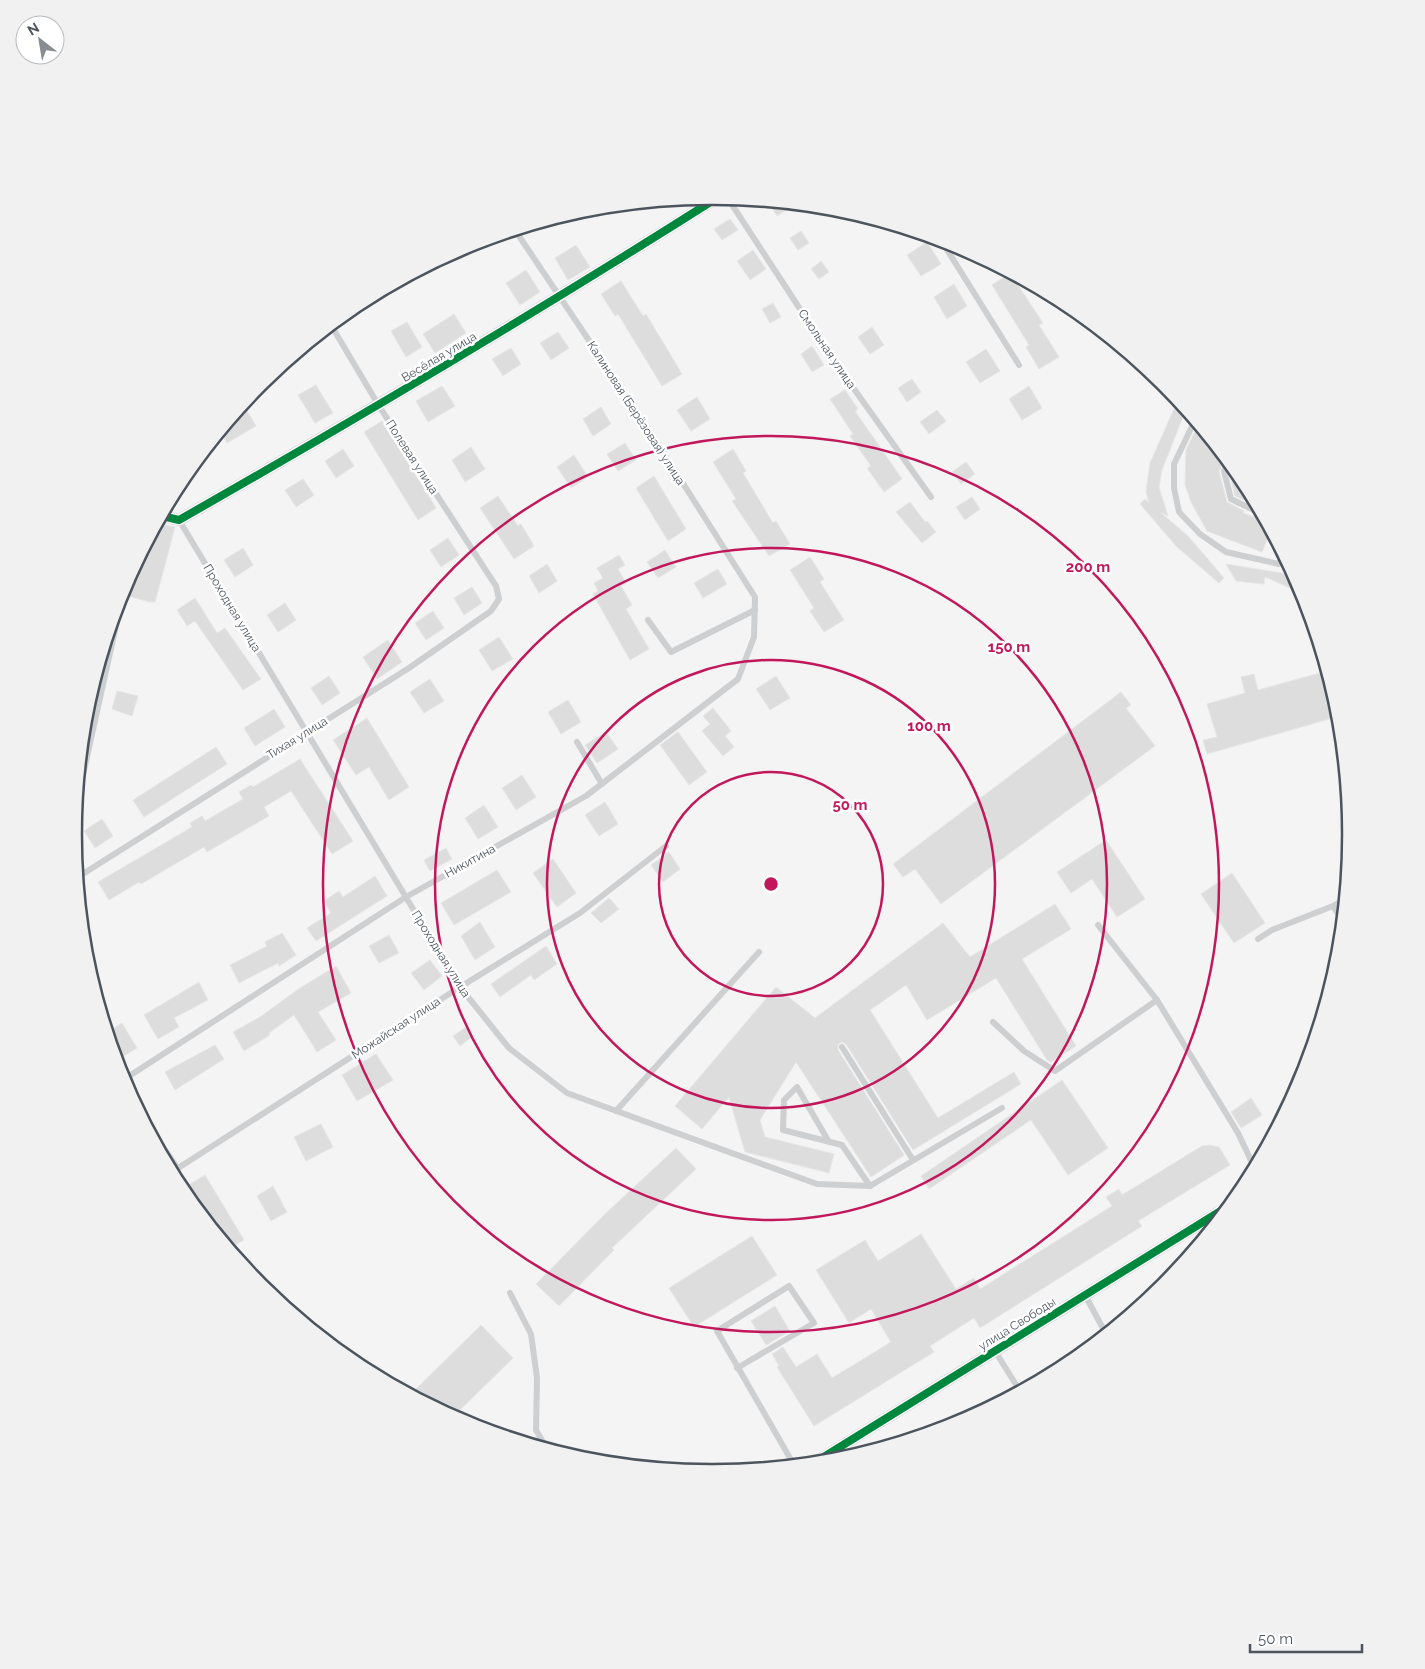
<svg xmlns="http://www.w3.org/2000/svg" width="1425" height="1669" viewBox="0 0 1425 1669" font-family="Raleway,sans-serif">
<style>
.building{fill:#ddddde;stroke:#e6e6e6}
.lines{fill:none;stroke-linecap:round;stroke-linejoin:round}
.lane{stroke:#cdcfd1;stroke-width:6}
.street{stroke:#cdcfd1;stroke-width:12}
.cycleway-casing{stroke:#fff;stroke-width:11}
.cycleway{stroke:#00873e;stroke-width:8}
.ring{fill:none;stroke:#c2185b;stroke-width:2.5}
.labels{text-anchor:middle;stroke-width:5;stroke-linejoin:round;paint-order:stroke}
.street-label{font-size:12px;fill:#4c555e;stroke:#fff}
.rim{fill:none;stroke:#4c555e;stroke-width:2.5}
.centre{fill:#c2185b;stroke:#fff;stroke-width:2.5}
.ring-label{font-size:15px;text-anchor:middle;font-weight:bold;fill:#c2185b;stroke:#fff;stroke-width:5;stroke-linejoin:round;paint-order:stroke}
</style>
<rect width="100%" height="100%" fill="#f4f4f4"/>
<g class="building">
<polygon points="768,201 781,202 796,204 777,216"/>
<polygon points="730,219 738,230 722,240 714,229"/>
<polygon points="801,231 809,243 798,250 790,238"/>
<polygon points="927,242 941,264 921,276 907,255"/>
<polygon points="576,245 590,267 568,280 555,258"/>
<polygon points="753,250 766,269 750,280 737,261"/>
<polygon points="821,261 829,272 819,279 811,269"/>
<polygon points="526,270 540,292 520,305 506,283"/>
<polygon points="1010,273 1043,323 1039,325 1059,357 1039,369 1026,347 1029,345 992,285"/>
<polygon points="621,281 643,316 646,314 682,374 662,386 618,314 615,316 601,294"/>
<polygon points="954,284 967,306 947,319 934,297"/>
<polygon points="773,303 781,317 770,323 762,309"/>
<polygon points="454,314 466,333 435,353 423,334"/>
<polygon points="407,322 422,347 406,357 391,331"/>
<polygon points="872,327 884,345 870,354 858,337"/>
<polygon points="558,332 569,348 551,360 540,343"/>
<polygon points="812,346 824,365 812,372 801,354"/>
<polygon points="511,348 521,364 503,376 492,359"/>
<polygon points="986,349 1000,371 980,383 966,362"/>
<polygon points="912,379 921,392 907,402 898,388"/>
<polygon points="316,385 333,413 315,423 298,395"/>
<polygon points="442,386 455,406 428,422 416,401"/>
<polygon points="1029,386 1042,408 1022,420 1009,399"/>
<polygon points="845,390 858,409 855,411 902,479 884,492 867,468 871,466 850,436 853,434 830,399"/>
<polygon points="697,397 710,419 691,431 677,410"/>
<polygon points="1178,400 1186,409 1162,470 1159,487 1168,516 1161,513 1188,536 1224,578 1219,583 1176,546 1140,504 1145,499 1149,503 1146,492 1150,463"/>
<polygon points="243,404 256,426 227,443 221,432"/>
<polygon points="601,407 611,424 593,436 583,419"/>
<polygon points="937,410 946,421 929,434 920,422"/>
<polygon points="382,421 436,508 418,520 364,432"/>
<polygon points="1198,425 1225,457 1219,472 1227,502 1244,511 1243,513 1267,522 1271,530 1262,552 1207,531 1192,504 1185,485 1186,450"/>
<polygon points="625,443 636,460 618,471 607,454"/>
<polygon points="471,447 485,469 465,482 452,460"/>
<polygon points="343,449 354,466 336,478 325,461"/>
<polygon points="733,449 746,471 743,473 773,523 776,521 790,544 769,556 732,501 736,499 713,462"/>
<polygon points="574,455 588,477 571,488 557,467"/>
<polygon points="966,462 975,474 961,484 952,472"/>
<polygon points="1232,465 1244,480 1252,495 1249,502 1235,496 1229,471"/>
<polygon points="654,476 686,529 668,541 636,488"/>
<polygon points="303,479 314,495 296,507 285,490"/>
<polygon points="498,496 518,526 521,524 534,546 514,559 480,508"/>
<polygon points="972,497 980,509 965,520 956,507"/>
<polygon points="910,502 925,522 927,521 936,532 922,543 896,512"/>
<polygon points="158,524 175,527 155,602 150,602 128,596 136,564"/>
<polygon points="448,538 459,555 441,567 430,550"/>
<polygon points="243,548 253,565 235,577 224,560"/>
<polygon points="665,550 676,567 658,578 647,562"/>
<polygon points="619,555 625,565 618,569 626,583 621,586 632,605 626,609 649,649 630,660 593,594 598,591 594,583 603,578 597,568"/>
<polygon points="810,557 824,579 820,582 844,620 824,632 810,611 814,608 790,570"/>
<polygon points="547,564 557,581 539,593 529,576"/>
<polygon points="1226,564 1294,575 1304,594 1265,577 1264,584 1236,581"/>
<polygon points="718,569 727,584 703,598 694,583"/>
<polygon points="472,587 482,603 464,615 454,598"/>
<polygon points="195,598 217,633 225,628 261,679 243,690 195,621 187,626 177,610"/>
<polygon points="285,603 296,620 278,632 267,615"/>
<polygon points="433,611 444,628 426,640 415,623"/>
<polygon points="499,637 513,659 492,671 479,650"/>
<polygon points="388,640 402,662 377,679 363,657"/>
<polygon points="1327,671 1340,716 1207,754 1203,740 1217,737 1207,704 1245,693 1241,677 1254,674 1258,690"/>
<polygon points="329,676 340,693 322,705 311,688"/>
<polygon points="776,676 790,698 770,710 756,689"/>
<polygon points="430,679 444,701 424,713 410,692"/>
<polygon points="117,691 138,696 132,716 112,709"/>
<polygon points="1121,692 1131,705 1126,708 1155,746 941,904 915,869 903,877 893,864"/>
<polygon points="568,700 581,722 561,734 548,712"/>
<polygon points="713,708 731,731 725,736 734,747 723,756 702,731 710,724 703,716"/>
<polygon points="274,709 285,727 255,746 244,728"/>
<polygon points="367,718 409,787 389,800 369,767 356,775 333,740"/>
<polygon points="606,732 618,749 597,763 585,745"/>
<polygon points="678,732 707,772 689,785 660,745"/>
<polygon points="216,747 227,764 144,817 133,800"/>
<polygon points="300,759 353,841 332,854 291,791 264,807 269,816 207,852 204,847 141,884 139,882 109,900 98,882 192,827 190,823 202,816 205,821 243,799 239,792 251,785 253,787"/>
<polygon points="522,775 536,797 516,810 502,788"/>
<polygon points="605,802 618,824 599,836 585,815"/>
<polygon points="484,805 498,827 478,839 465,818"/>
<polygon points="102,819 113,836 95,848 84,831"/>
<polygon points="1106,840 1145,899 1117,917 1092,879 1071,893 1057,872"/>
<polygon points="446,848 452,859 430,871 424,860"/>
<polygon points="669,852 680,869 663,882 651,865"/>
<polygon points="553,859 576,893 557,907 533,873"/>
<polygon points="497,870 511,892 454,925 441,903"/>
<polygon points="1232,873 1265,923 1234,943 1201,894"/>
<polygon points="375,876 387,896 316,941 307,928 331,913 324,901 339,891 343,897"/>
<polygon points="609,898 619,909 601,923 591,913"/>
<polygon points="1055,904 1071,929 1022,959 1076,1046 1051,1062 1047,1060 996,978 927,1020 906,985 870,1010 938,1118 1014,1072 1021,1084 913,1150 846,1044 842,1042 838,1044 838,1050 904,1155 871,1177 796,1062 760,1120 765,1137 834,1154 829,1173 745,1152 729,1097 702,1129 675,1106 776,987 815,1018 943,923 970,957"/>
<polygon points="480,922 495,947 475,960 461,936"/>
<polygon points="282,933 296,955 279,966 278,963 239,983 230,965 267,946 265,942"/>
<polygon points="389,935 399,953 379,963 369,946"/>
<polygon points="546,946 557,964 534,980 531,975 500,997 491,984"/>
<polygon points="430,960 442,976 424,990 411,973"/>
<polygon points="336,966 351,993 318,1012 336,1040 317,1052 294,1015 269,1033 270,1035 244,1051 233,1032 260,1017 300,988"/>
<polygon points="199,982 208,1000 174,1018 179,1027 158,1039 144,1015"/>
<polygon points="122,1023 137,1048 117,1060 108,1032"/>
<polygon points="466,1027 473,1036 460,1046 453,1036"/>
<polygon points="215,1045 224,1059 175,1090 165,1072"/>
<polygon points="376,1054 393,1080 357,1101 342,1075"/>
<polygon points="1062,1080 1108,1148 1068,1175 1031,1120 929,1189 921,1176"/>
<polygon points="1251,1098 1262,1115 1241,1128 1231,1112"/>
<polygon points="321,1124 333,1147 306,1161 294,1137"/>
<polygon points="1209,1145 1219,1147 1230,1165 1138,1221 1142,1226 980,1328 974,1318 930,1346 934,1352 814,1426 777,1367 779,1366 772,1354 783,1347 796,1367 817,1354 832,1378 891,1342 871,1309 849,1323 816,1270 865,1240 878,1261 921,1234 956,1289 974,1278 980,1289 1112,1206 1106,1197 1119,1189 1122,1195 1202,1146"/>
<polygon points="676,1148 696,1169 612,1248 614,1250 559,1306 536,1284 604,1215"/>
<polygon points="205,1175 244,1240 230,1248 182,1189"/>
<polygon points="273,1186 287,1212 271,1221 257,1196"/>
<polygon points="752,1236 777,1275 694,1327 669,1288"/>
<polygon points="775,1306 790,1331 766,1345 751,1321"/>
<polygon points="481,1325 513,1358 453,1417 411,1394"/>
</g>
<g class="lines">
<g class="lane">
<polyline points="727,197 832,358 931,497"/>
<polyline points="941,240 1019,365"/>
<polyline points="1195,420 1174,464 1174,488 1179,512 1200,534 1226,552 1279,564 1283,554"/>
<polyline points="1228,461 1224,471 1231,499 1262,514"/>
<polyline points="179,520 460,987 509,1048 567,1093 817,1184 870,1186"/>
<polyline points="648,620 671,652 755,610"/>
<polyline points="577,742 602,784"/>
<polyline points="77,802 125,585"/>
<polyline points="78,877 409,668 491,611 499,599 496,586 379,406 331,325"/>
<polyline points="1343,921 1333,906 1345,899"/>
<polyline points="1098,925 1157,1000 1238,1133 1255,1169"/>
<polyline points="1258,939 1272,930 1333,906"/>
<polyline points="993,1022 1024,1051 1055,1071 1157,1000"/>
<polyline points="842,1047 913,1160"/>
<polyline points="123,1080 406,897 586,796 738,679 754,637 755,597 653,436 515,230"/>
<polyline points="616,1111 759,952"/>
<polyline points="142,1116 178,1169"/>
<polyline points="829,1142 797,1087 784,1100 783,1130 842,1145 870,1186"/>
<polyline points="172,1172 460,987 580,913 666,846"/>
<polyline points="870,1186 1002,1108"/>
<polyline points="510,1293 531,1334 537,1378 536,1430 547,1449"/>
<polyline points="1085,1295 1106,1334"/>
<polyline points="995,1351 1020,1391"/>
<polyline points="737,1368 814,1323 789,1286 717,1331 794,1465"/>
</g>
<g class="street">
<path d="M162,516L179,520C362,416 542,309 720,196"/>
<polyline points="814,1463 1232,1204"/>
</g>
<defs>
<g id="cycleway">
<path d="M162,516L179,520C362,416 542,309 720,196"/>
<polyline points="814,1463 1232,1204"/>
</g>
</defs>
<use href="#cycleway" class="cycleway-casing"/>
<use href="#cycleway" class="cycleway"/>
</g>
<g class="ring">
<circle cx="771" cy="884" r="112"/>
<circle cx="771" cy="884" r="224"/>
<circle cx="771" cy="884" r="336"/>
<circle cx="771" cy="884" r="448"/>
</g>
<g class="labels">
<g class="street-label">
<text transform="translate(827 349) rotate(56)" y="4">Смольная улица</text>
<text transform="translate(439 357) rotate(-31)" y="4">Весёлая улица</text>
<text transform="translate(636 413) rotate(57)" y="4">Калиновая (Берёзовая) улица</text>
<text transform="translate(412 457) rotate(57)" y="4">Полевая улица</text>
<text transform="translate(232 608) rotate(59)" y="4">Проходная улица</text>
<text transform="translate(297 738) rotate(-32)" y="4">Тихая улица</text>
<text transform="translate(470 861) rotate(-29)" y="4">Никитина</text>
<text transform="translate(441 954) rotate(58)" y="4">Проходная улица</text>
<text transform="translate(396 1028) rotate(-33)" y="4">Можайская улица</text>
<text transform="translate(1017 1324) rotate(-32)" y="4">улица Свободы</text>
</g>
</g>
<path d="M0 0H1425V1669H0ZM711 205H713A629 629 0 0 1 1342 834V835A629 629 0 0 1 713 1464H711A629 629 0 0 1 82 835V834A629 629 0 0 1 711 205Z" fill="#f1f1f2" fill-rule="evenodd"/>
<path class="rim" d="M711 205H713A629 629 0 0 1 1342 834V835A629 629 0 0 1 713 1464H711A629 629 0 0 1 82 835V834A629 629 0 0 1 711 205Z"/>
<circle cx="771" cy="884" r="8" class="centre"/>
<g class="ring-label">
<text x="1088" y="572">200 m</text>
<text x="1009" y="652">150 m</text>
<text x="929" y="731">100 m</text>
<text x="850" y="810">50 m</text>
</g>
<g transform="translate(40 40) rotate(329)"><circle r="24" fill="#ffffff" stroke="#b7bbbf"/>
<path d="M0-4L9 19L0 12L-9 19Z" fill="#878d92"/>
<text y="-8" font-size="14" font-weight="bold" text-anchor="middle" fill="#4c555e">N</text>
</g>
<path d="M1250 1644v8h112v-8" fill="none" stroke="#4c555e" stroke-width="2.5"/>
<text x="1258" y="1644" font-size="15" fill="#4c555e" stroke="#ffffff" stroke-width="4" paint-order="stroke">50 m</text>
</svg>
